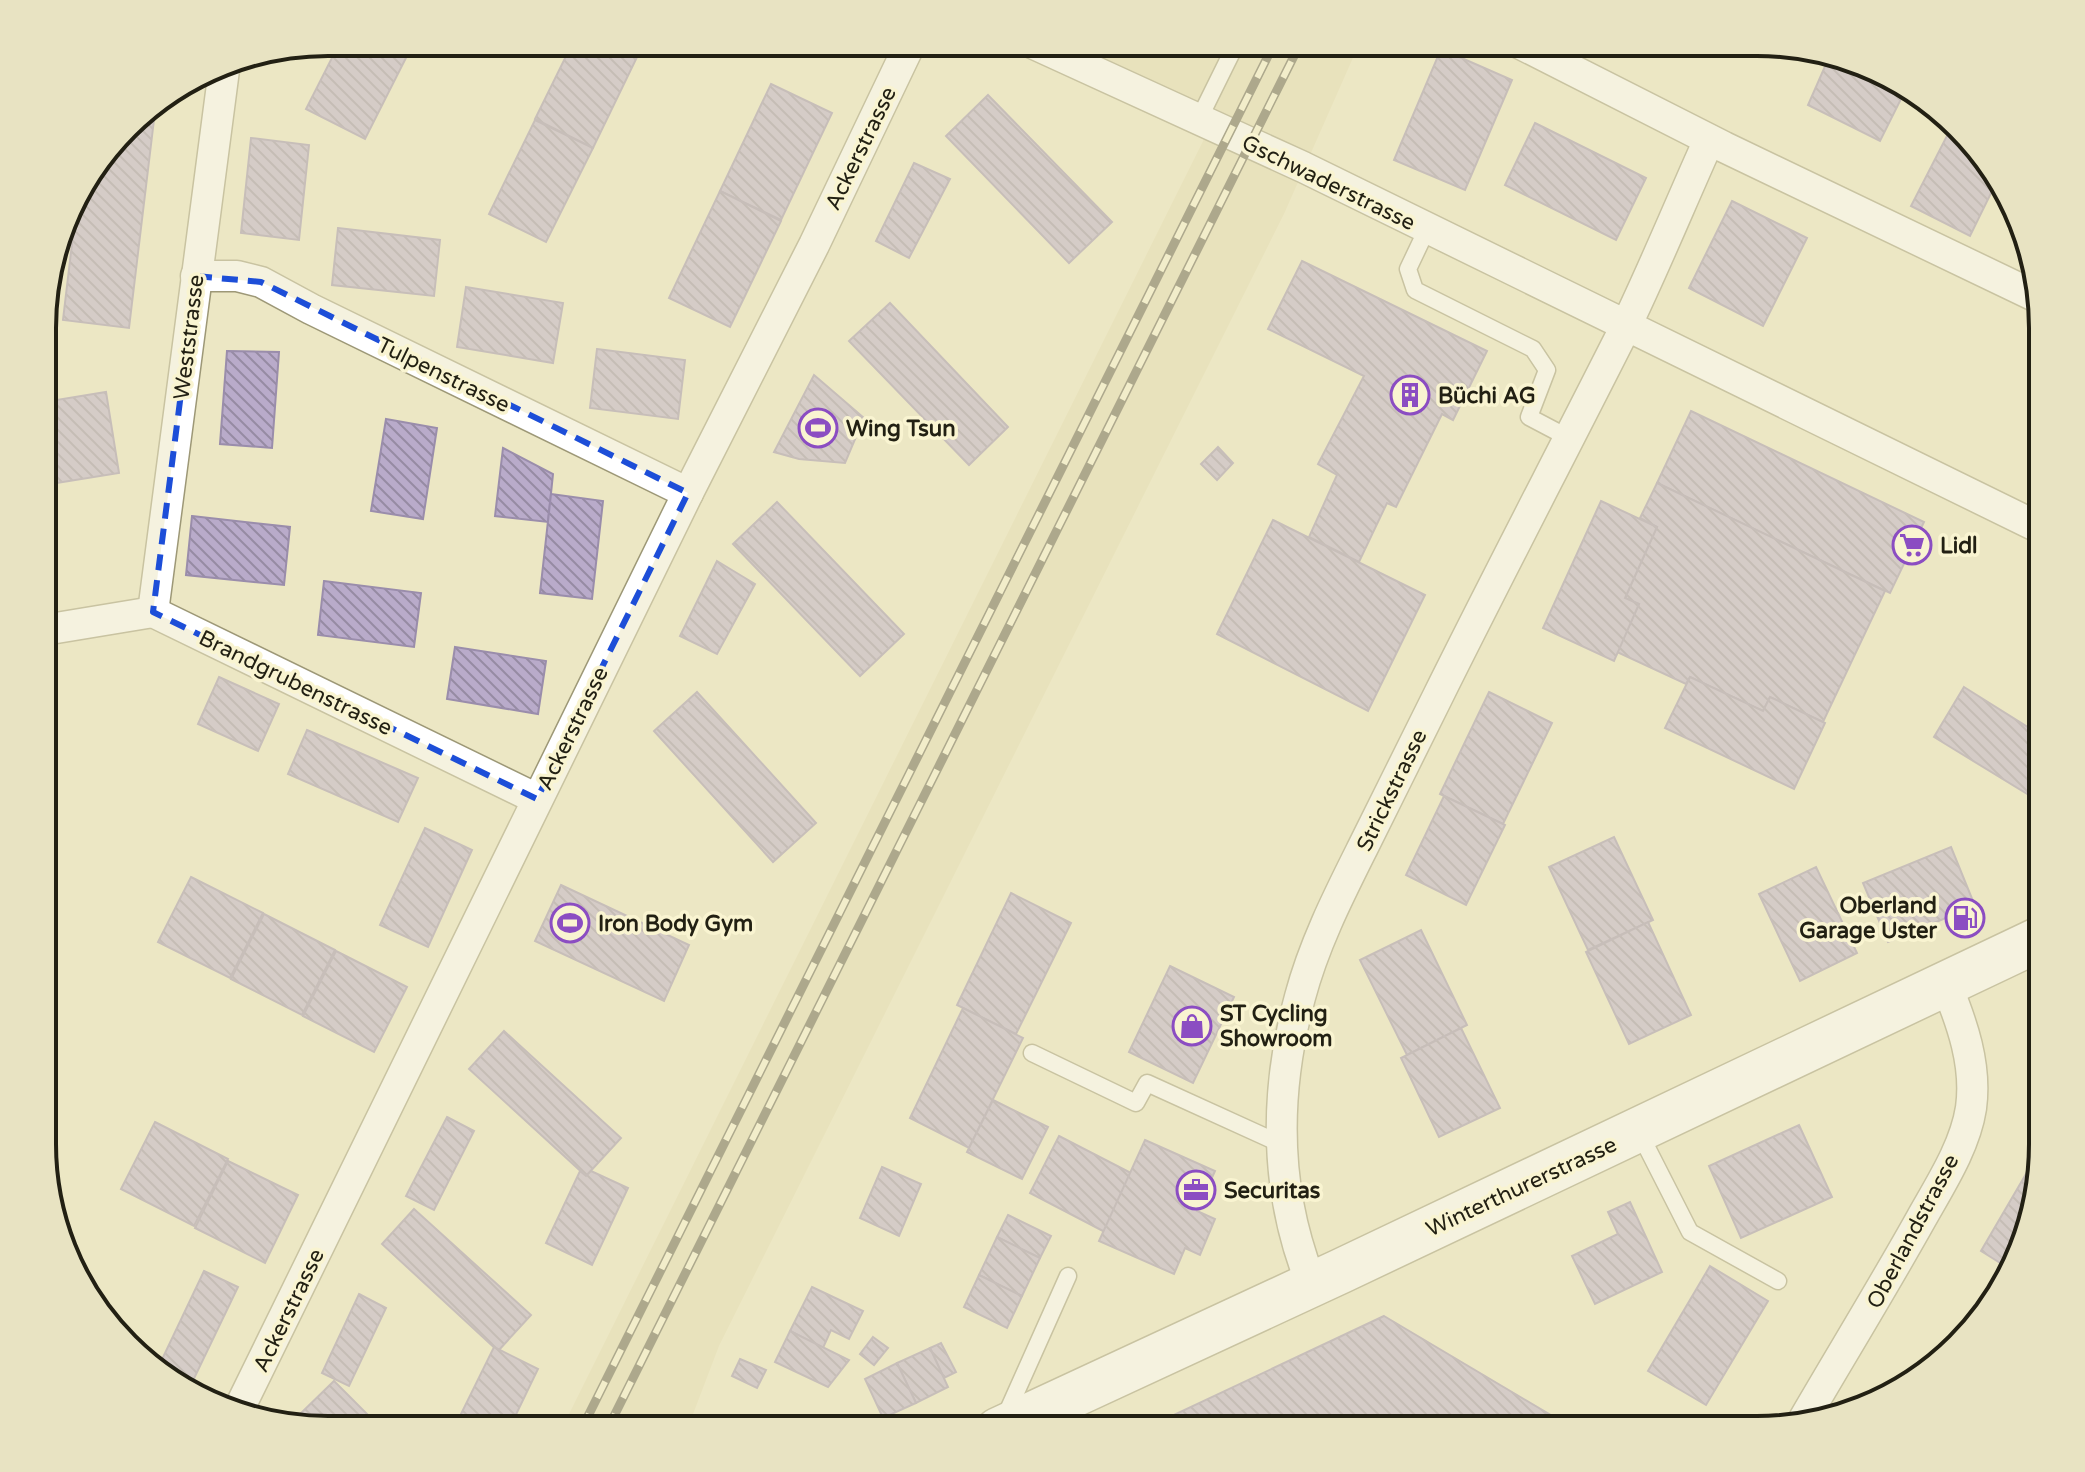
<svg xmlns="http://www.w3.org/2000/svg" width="2085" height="1472" viewBox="0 0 2085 1472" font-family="'Varela Round',sans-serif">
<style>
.built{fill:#e3dcb2}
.building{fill:url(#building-back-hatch);stroke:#9a8dab;stroke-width:2}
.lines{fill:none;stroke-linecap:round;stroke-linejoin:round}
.service-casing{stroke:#9d9877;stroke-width:19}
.minor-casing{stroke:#9d9877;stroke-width:33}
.secondary-casing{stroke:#9d9877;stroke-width:47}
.service{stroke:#fff;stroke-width:16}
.minor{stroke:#fff;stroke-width:30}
.secondary{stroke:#fff;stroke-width:44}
.rail-casing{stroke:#5f5c48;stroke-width:9}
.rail{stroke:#f9f4d1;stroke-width:6;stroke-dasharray:18;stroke-linecap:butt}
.marked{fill:none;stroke:#1d4ed8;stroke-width:6;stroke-dasharray:16 10;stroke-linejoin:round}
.labels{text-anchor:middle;stroke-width:7;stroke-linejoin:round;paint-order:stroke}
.street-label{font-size:22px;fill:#222013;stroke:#f9f4d1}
.poi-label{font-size:22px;font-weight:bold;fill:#222013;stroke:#f9f4d1;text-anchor:start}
.rim{fill:none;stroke:#222013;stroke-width:4}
</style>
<defs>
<pattern id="building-back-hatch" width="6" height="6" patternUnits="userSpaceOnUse" patternTransform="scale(2)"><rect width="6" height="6" fill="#b9abca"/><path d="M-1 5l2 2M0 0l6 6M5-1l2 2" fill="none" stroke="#968ba3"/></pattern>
</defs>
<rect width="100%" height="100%" fill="#ece7c4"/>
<polygon class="built" points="1030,42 1360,42 1284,214 719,1346 687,1430 561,1430 1211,125"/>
<g class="building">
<polygon points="340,42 414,42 365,139 306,109"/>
<polygon points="573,42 617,42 639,53 593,148 535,119"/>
<polygon points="1441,49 1512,80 1465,190 1394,160"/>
<polygon points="1830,55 1866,64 1907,87 1880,141 1808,105"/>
<polygon points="771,84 832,113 781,220 720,191"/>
<polygon points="988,95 1112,222 1069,263 946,136"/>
<polygon points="156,103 129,328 63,320 78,193 139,113"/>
<polygon points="535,120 593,148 546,242 489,214"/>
<polygon points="1535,123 1646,178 1616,240 1505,185"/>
<polygon points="1952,126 1997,181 1970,236 1911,206"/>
<polygon points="251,138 309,145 299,240 241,233"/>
<polygon points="914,163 950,179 909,258 876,241"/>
<polygon points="720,191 781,221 730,327 669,298"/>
<polygon points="1732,201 1807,238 1763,326 1689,288"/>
<polygon points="338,228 440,240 434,296 332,285"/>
<polygon points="1302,261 1487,351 1453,420 1442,414 1396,507 1387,503 1359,562 1309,537 1337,475 1318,464 1364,376 1268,329"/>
<polygon points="466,287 563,303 553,363 457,347"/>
<polygon points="890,303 1008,427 969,465 849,341"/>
<polygon points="597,349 685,360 678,419 590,408"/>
<polygon points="227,351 279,352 272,448 220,444"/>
<polygon points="814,375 864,418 845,463 799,459 774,452"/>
<polygon points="106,392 119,473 44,485 44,402"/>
<polygon points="1691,411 1924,522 1890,593 1657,483"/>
<polygon points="386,419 437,428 423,519 371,511"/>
<polygon points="1218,447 1233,463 1217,480 1201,464"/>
<polygon points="503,448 553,474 548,522 495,516"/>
<polygon points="1657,483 1885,591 1823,722 1770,697 1763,711 1690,677 1686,684 1617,652 1639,604 1625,598 1657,527 1640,518"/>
<polygon points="551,494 603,501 592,599 540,593"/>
<polygon points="1601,501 1657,527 1625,598 1639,604 1614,661 1543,628"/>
<polygon points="777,502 904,634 860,676 733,544"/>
<polygon points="192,516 290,527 284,585 186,575"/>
<polygon points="1273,520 1425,595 1368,711 1217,634"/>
<polygon points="717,561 755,584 717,654 680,636"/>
<polygon points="324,581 421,593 414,647 318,635"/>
<polygon points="455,647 546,661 538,714 447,699"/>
<polygon points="219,677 279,704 258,751 198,724"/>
<polygon points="1690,677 1763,711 1770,697 1825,723 1794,789 1665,728"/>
<polygon points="1964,687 2042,736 2042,803 1934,737"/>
<polygon points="697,692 816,823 773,862 654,731"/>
<polygon points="1489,692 1552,723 1503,824 1440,794"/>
<polygon points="307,730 418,778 398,822 288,774"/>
<polygon points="1444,796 1505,825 1466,905 1406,875"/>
<polygon points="425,828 472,850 428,947 380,925"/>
<polygon points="1614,837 1653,920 1588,950 1549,867"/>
<polygon points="1951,847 1975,906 1888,942 1863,883"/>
<polygon points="1816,867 1857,953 1800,981 1759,894"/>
<polygon points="191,877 263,913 230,978 158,942"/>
<polygon points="561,885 689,945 664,1001 535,941"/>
<polygon points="1011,893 1071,923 1016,1034 957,1005"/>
<polygon points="264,914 335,950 302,1015 231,979"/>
<polygon points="1648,922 1691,1015 1629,1044 1586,952"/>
<polygon points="1421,930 1467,1025 1407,1055 1360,960"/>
<polygon points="336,951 407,987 374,1052 303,1016"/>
<polygon points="1170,966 1234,997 1193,1083 1129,1052"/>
<polygon points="963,1008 1023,1038 969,1148 910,1118"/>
<polygon points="1461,1028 1500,1108 1439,1137 1401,1058"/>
<polygon points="504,1031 621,1138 586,1176 469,1069"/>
<polygon points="993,1100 1048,1127 1022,1179 967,1152"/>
<polygon points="447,1117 474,1131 434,1210 406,1196"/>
<polygon points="155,1122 228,1159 194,1226 121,1189"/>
<polygon points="1799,1125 1832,1197 1741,1238 1709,1166"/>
<polygon points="1059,1136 1131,1173 1105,1232 1030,1193"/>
<polygon points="1145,1140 1215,1171 1197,1211 1215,1219 1200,1255 1185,1248 1174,1274 1099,1241"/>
<polygon points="2040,1150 2042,1162 2028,1236 2010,1269 1981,1251"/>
<polygon points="228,1161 298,1195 265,1263 195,1228"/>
<polygon points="882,1167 921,1184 899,1236 860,1218"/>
<polygon points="580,1171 586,1176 591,1171 628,1188 592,1265 546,1243"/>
<polygon points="1630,1202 1662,1272 1595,1304 1572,1256 1618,1234 1608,1212"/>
<polygon points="414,1209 531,1315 498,1351 382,1244"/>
<polygon points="1008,1215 1051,1236 1040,1258 997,1237"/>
<polygon points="997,1237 1040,1258 1022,1296 979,1275"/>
<polygon points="1710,1266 1768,1301 1706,1405 1648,1371"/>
<polygon points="204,1271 238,1287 189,1389 156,1372"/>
<polygon points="979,1275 1022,1296 1007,1328 964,1307"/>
<polygon points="812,1287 863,1311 849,1339 831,1330 823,1348 790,1331"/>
<polygon points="359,1294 386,1308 349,1386 322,1373"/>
<polygon points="1974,1306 1986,1314 1984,1318 1951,1345"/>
<polygon points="1384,1316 1576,1430 1455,1430 1429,1415 1412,1423 1408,1430 1142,1430"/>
<polygon points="790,1331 849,1360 828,1387 775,1362"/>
<polygon points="873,1337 888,1348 874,1365 860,1354"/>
<polygon points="941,1343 956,1372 944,1378 930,1348"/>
<polygon points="494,1347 538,1369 509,1429 488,1429 460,1416"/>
<polygon points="930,1348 948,1387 916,1403 897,1363"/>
<polygon points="740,1359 766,1370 757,1388 732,1376"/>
<polygon points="897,1363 916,1403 883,1418 865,1379"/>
<polygon points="334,1381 382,1429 310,1429 297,1417"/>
</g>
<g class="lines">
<defs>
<g id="service">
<polyline points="1567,65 1578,43"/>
<polyline points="1199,119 1237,42"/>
<polyline points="1427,229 1408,269 1415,290 1533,349 1547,370 1529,417 1567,437"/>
<polyline points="1032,1053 1136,1103 1147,1083 1281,1144"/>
<polyline points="1639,1132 1690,1232 1778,1281"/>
<polyline points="1005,1417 1068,1276"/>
</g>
<g id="minor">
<polyline points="1030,42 1303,167 2042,529"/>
<polyline points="1517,42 1724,147 2039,298"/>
<polyline points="196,276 237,276 261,282 311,309 688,493"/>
<polyline points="153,612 225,62"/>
<polyline points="44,630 153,612 537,799"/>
<path d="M1312,1285C1274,1192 1274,1093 1300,997C1314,944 1339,895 1363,847C1388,797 1413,746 1438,696C1499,573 1563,451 1625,328C1655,266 1681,202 1709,140"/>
<polyline points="236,1415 688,493 814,245 911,42"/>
<path d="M1804,1419C1843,1352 1883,1287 1921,1219C1940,1185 1965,1147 1971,1108C1977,1065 1962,1023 1946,984"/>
</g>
<polyline id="secondary" points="998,1430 1341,1271 2042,938"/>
</defs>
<use href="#service" class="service-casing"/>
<use href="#minor" class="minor-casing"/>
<use href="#secondary" class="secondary-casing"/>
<use href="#service" class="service"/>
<use href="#minor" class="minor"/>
<use href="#secondary" class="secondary"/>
<defs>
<g id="rail">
<polyline points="581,1430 1275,42"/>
<polyline points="607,1430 1301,42"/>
</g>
</defs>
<use href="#rail" class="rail-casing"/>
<use href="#rail" class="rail"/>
</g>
<path d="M0 0H2085V1472H0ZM196,276L261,282L688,493L537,799L153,612Z" fill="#ece7c4" fill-opacity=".55" fill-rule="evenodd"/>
<path class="marked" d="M196,276L261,282L688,493L537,799L153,612Z"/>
<defs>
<symbol id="building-ring" viewBox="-11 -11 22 22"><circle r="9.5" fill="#f9f4d1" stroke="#8b4dc2" stroke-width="1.5"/><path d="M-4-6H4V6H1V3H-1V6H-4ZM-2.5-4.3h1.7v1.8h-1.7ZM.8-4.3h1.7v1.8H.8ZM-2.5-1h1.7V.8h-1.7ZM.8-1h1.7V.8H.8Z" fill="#8b4dc2"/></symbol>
<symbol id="stadium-ring" viewBox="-11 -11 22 22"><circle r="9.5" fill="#f9f4d1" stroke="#8b4dc2" stroke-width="1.5"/><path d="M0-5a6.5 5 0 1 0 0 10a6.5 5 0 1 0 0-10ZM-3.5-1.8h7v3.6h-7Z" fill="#8b4dc2"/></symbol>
<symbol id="supermarket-ring" viewBox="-11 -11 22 22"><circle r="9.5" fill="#f9f4d1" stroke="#8b4dc2" stroke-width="1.5"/><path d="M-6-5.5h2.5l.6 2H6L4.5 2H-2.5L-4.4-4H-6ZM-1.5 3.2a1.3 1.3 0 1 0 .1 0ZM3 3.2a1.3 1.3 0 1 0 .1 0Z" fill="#8b4dc2"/></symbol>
<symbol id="fuel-ring" viewBox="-11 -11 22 22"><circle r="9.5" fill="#f9f4d1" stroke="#8b4dc2" stroke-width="1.5"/><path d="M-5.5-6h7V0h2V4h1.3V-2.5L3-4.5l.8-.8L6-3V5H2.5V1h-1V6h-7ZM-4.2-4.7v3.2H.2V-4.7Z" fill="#8b4dc2"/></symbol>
<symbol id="shop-ring" viewBox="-11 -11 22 22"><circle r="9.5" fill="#f9f4d1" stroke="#8b4dc2" stroke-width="1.5"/><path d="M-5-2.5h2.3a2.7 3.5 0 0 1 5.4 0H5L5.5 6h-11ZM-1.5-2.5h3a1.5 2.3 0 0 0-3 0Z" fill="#8b4dc2"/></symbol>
<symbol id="office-ring" viewBox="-11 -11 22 22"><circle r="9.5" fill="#f9f4d1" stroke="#8b4dc2" stroke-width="1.5"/><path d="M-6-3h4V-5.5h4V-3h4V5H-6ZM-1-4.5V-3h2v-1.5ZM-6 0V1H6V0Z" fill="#8b4dc2"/></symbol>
</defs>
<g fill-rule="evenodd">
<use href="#building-ring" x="1388" y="373" width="44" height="44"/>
<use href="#stadium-ring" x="796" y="406" width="44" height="44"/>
<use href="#supermarket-ring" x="1890" y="523" width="44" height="44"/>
<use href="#fuel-ring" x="1943" y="896" width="44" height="44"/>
<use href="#stadium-ring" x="548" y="901" width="44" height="44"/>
<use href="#shop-ring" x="1170" y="1004" width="44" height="44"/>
<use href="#office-ring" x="1174" y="1168" width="44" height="44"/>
</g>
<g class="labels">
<g class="street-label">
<text transform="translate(860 148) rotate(-64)" y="8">Ackerstrasse</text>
<text transform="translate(1329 182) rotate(26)" y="8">Gschwaderstrasse</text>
<text transform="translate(188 337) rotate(-83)" y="8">Weststrasse</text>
<text transform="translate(444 374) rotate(26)" y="8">Tulpenstrasse</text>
<text transform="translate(296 682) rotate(26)" y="8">Brandgrubenstrasse</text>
<text transform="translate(572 728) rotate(-64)" y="8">Ackerstrasse</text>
<text transform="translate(1391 790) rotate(-64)" y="8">Strickstrasse</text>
<text transform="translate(1521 1186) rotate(-25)" y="8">Winterthurerstrasse</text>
<text transform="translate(1912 1231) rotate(-62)" y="8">Oberlandstrasse</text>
<text transform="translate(288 1310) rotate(-64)" y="8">Ackerstrasse</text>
</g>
<g class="poi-label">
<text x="1438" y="403">Büchi AG</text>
<text x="846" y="436">Wing Tsun</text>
<text x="1940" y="553">Lidl</text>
<text x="1937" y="913" text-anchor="end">Oberland<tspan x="1937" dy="25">Garage Uster</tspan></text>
<text x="598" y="931">Iron Body Gym</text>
<text x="1220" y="1021">ST Cycling<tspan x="1220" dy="25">Showroom</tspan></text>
<text x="1224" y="1198">Securitas</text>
</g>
</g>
<path d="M0 0H2085V1472H0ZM328 56H1757A272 272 0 0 1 2029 328V1144A272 272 0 0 1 1757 1416H328A272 272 0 0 1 56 1144V328A272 272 0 0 1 328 56Z" fill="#e8e3c2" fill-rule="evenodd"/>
<path class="rim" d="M328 56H1757A272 272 0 0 1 2029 328V1144A272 272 0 0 1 1757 1416H328A272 272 0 0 1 56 1144V328A272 272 0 0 1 328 56Z"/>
</svg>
